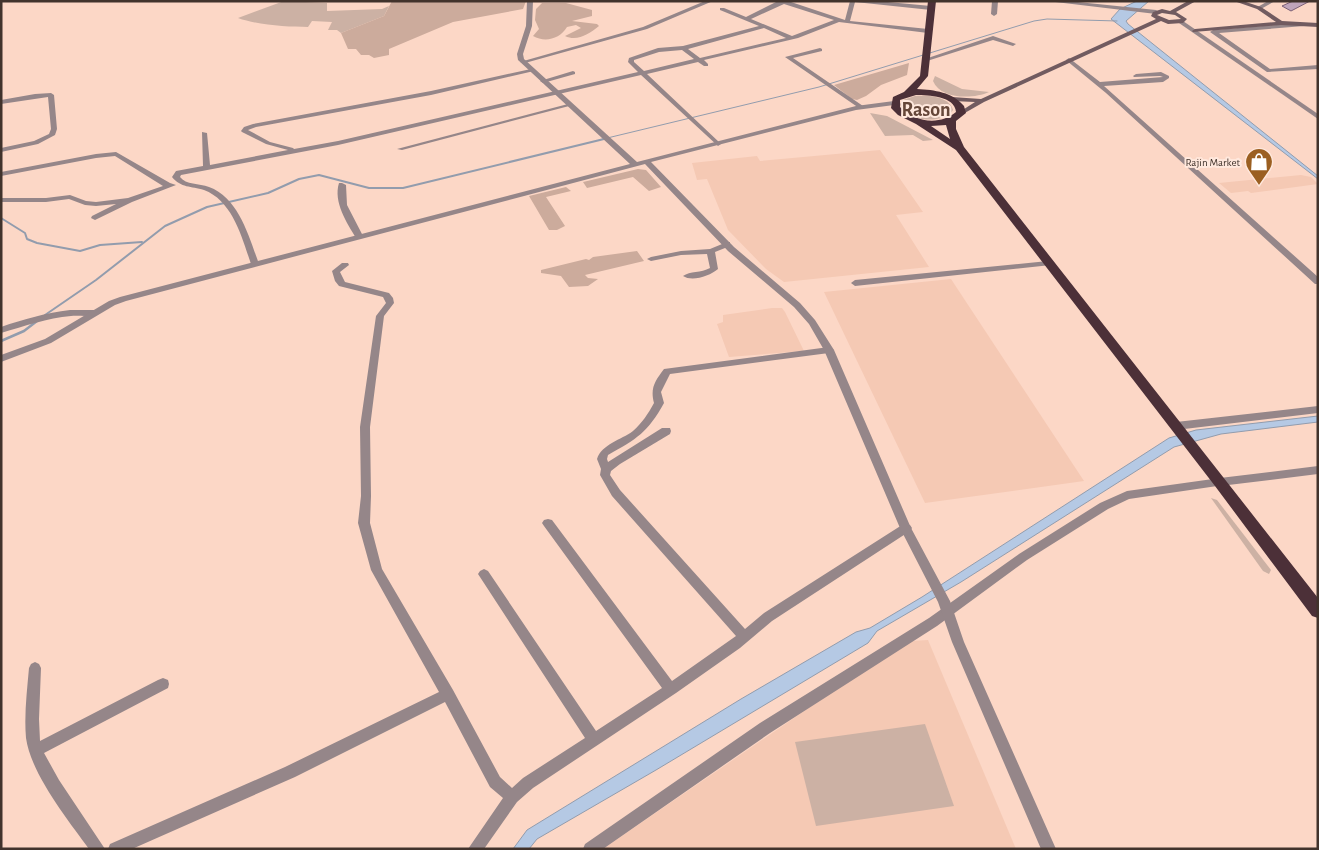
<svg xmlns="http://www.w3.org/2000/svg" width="1319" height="850" viewBox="0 0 1319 850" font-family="'Alegreya Sans',sans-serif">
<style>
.built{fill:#f5c9b4}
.green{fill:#ccb1a4}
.forest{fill:#ccab9c}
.water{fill:#b5c9e4;stroke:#929cad}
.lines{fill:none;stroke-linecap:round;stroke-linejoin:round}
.stream-far2{stroke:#929cad;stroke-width:1}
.stream-far1{stroke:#929cad;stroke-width:2}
.stream{stroke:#929cad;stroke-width:2.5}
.building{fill:#bfa4ba;stroke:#7b6076}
.minor{fill:#958689;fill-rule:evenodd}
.tertiary{fill:#958689;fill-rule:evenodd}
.secondary{fill:#715b60;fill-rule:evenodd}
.trunk{fill:#4c3038;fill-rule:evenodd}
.labels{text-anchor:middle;stroke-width:4;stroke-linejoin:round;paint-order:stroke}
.far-poi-label{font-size:11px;fill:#41332c;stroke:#ffe8dd;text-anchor:end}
.far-town-label{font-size:20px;font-weight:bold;fill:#664739;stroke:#ffe8dd}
</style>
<rect width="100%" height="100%" fill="#fcd7c6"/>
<g class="built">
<polygon points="880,150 923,212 896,215 929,267 784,282 766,269 728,230 707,179 697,180 692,163 757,156 760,161"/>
<polygon points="1301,175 1311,177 1318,184 1251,193 1248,191 1231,193 1219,183"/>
<polygon points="951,279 1084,481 925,503 824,292"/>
<polygon points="772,308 782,308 785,312 804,351 729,357 717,324 723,322 723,315"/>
<polygon points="928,640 1016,849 603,849 829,694 912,641"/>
</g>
<g class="green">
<path d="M284,1L327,3V11L382,9L389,6L384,16L341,33L337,30H328L332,22L312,21L308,27C288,27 257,25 238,18Z"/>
<path d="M935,76L962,89L989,92C974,99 941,100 933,81Z"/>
<path d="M915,96C928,95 949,96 953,110C944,125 903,122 900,104L903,100Z"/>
<polygon points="870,113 887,116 933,140 923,141 913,135 885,136"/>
<polygon points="1211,498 1217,500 1271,570 1269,574 1263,571"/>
<polygon points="925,724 954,806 816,826 795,742"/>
</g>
<g class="forest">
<polygon points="392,1 526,1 523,9 453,22 389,49 389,55 374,58 369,55 361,55 356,49 348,49 341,33 384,16"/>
<path d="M542,3H566L592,10V16L572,21L597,24L599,26C589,34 577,42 565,36L581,28L576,25L567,27C560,39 545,43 533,36L539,29L535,20L536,9Z"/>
<polygon points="909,63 907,75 881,85 866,96 857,100 852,99 834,85"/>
<polygon points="638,169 646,170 661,187 649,191 633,177 587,188 583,182"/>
<polygon points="566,187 571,191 546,197 565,226 557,230 549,230 529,196"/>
<polygon points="637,251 644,261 585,275 588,278 598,279 588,286 569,287 561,276 541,273 541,270 586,259 589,260 593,257"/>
</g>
<g class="water">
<polygon points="1137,1 1149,1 1126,21 1128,24 1318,176 1318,179 1111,19 1120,9"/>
<polygon points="1318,416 1318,422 1221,434 1174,447 961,582 877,631 868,643 656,770 537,839 529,849 513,849 527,830 741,699 856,632 870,628 922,597 1169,438 1196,430"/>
</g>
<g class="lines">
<polyline class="stream-far2" points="599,140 819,87 1034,21 1047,19 1117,21"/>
<g class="stream-far1">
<polyline points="1,218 25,233 27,239 37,243 80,251 100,245 142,242"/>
<polyline points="45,315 96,280 165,226 207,207 268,193 299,179 319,175 369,188 403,188 604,139"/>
</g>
<polyline class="stream" points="1,341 24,331 37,321"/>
</g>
<polygon class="building" points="1293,1 1310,1 1291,11 1282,6"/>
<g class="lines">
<g class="minor">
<polygon points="705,1 713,1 647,29 525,63 520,62 643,27"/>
<path d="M778,1H788L845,20L850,1H877L931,6L934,8L931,10L855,2L850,21L928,29L931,31L928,33L839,22L798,38L704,60L708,64V66H704L698,62L647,74L720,143L721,144L718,146L641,75L338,145L181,175L180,177C186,185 199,183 209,187C239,198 249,237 259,264L255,266L251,264C242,238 233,201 204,190C191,186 181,188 172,177L176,171L203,166L202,132L207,133L210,165L288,150L266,144L242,132L241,131L244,127L253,124L431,91L531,69L534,71L431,95L256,127L248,130L270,142L293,148L294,149L338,141L638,72L628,62L629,58L658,48L683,46L759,26L720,10V8H724L746,17ZM784,4L834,20L792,36L751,19ZM764,28L786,38L700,58L688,49ZM682,50L694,59L644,71L634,62V60L659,52Z"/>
<polygon points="992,1 998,1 997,14 994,16 991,14"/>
<polygon points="1268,1 1275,1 1261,9 1256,8"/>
<polygon points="1302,23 1304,24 1304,26 1219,33 1270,69 1318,65 1318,69 1267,72 1210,32 1213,30"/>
<polygon points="993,36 1016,44 1013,46 993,40 927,61 922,60"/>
<polygon points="820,48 822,49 822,51 793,58 863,106 863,108 859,108 785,57"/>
<polygon points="1069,58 1100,82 1163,77 1160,76 1134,77 1133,76 1136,74 1161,72 1169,76 1169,78 1163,82 1104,86 1318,277 1318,284 1315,284 1106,93 1067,61 1066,60"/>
<polygon points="573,71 575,72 575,74 543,83 540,81"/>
<polygon points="35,94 51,93 54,95 57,129 55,135 38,144 1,152 1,148 34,141 49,134 51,129 48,97 1,104 1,100"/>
<polygon points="568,104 573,105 402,150 397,149"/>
<polygon points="116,152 170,183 176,185 132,202 95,220 91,218 92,216 116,204 96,206 85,205 69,199 46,202 1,202 1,198 46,198 70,195 86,201 96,202 128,198 163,186 115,156 96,158 1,176 1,172 96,154"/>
<path d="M339,183H342L346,185L347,205L363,236L362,238H356C347,223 333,202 339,183Z"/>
<path d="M727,242H730V246L715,252L718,269C710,276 692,282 683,276C690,271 701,273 710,268L707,254L681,255L651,261L647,259L651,257L681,251L710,249Z"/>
<polygon points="1048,261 1051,261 1051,265 855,286 851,283 855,280"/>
<path d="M342,263H348L349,265L340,272L345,282L389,293L393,298L394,303L384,316L370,427L371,496L370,523L382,569L453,690L500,777L512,788L523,778L585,738L480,577L478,574L480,571L484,569L488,571L596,731L662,688L544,526L542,523L544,520L548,519L552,520L672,681L736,636L612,496L600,475L601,469L597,459C602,444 621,440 633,431C642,423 648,414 654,403C650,388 655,381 664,369L829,347L834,350L829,353L670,374L661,392L664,403C648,432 637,439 608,455L607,459L608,462L662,428H670L671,431L670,434L620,464L611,471L610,475L620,490L745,629L764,613L902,525L906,524L910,525L912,528L910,531L772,621L740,648L676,693L533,788L517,802L484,849H468L503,798L490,787L445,702L295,777L132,849H108L110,844L285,767L439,692L371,570L358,523L361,496L360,427L376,316L386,303L383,297L339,286L335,281L332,271Z"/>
<path d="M70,310H94L98,313C92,318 80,315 71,316C47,318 25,326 1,333V327C24,319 46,313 70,310Z"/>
<polygon points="1318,406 1318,413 1176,430 1171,426 1176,422"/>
<polygon points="1220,478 1224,479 1225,482 1224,485 1129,499 1108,509 1027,560 937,626 770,733 603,849 583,849 585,844 760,723 929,618 1019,554 1100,503 1127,491"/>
<path d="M35,662L39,664L41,668L39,719L40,741L158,680L163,678L168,680L169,684L168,688L44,753L59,780L105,849H89C68,820 31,774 26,738C24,715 27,691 29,668L31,664Z"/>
</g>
<g class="tertiary">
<polygon points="527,1 533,1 532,26 523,54 524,59 637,162 856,106 894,101 897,103 894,105 856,110 651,162 734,247 800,303 815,320 834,350 911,528 950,601 964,642 1056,849 1041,849 952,642 938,602 900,528 824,350 809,324 794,307 728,251 645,164 126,301 115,305 51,343 1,362 1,355 45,339 109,301 120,297 630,164 518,60 517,54 526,26"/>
<polygon points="1047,1 1068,1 1156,10 1159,12 1156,14"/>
<polygon points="1179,21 1183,21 1318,114 1318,119 1179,23"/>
<polygon points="1318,466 1318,474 1220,486 1216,485 1215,482 1216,479 1220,478"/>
</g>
<g class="secondary">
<path d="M1188,1H1196L1176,12L1187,19L1183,23L1168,24L1161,21L984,102L963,114L958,113L975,102L952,101L949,99L952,97L981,99L1156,19L1151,16L1153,12L1162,9L1170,11ZM1162,13L1175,15L1181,19L1169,20L1157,15Z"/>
<polygon points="1234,1 1243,1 1261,7 1282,21 1318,23 1318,27 1281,25 1193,32 1192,31 1195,29 1276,22 1257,9"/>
</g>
<path class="trunk" d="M928,1H936L928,76L917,89C935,90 952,92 964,106L966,113L956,121V129L964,147L1318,598V618L1312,616L1215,486L956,150L916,124L898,115L891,108L893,97L904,92L920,76ZM916,95C928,95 955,96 956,112C940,126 914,122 900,107V100ZM946,125L950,139L931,126Z"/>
</g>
<defs>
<symbol id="shop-pin" viewBox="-11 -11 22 30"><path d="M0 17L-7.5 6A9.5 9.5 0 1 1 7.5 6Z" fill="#9b5f21" stroke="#ffe8dd"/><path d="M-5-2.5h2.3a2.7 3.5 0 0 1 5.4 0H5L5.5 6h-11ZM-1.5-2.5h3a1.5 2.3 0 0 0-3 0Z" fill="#fff"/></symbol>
</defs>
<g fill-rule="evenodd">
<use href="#shop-pin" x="1243" y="146" width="32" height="43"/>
</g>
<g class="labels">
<g class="far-poi-label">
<text x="1240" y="166">Rajin Market</text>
</g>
<g class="far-town-label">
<text x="926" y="116">Rason</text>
</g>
</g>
<rect width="1319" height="850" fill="none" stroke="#41332c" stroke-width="5"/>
</svg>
